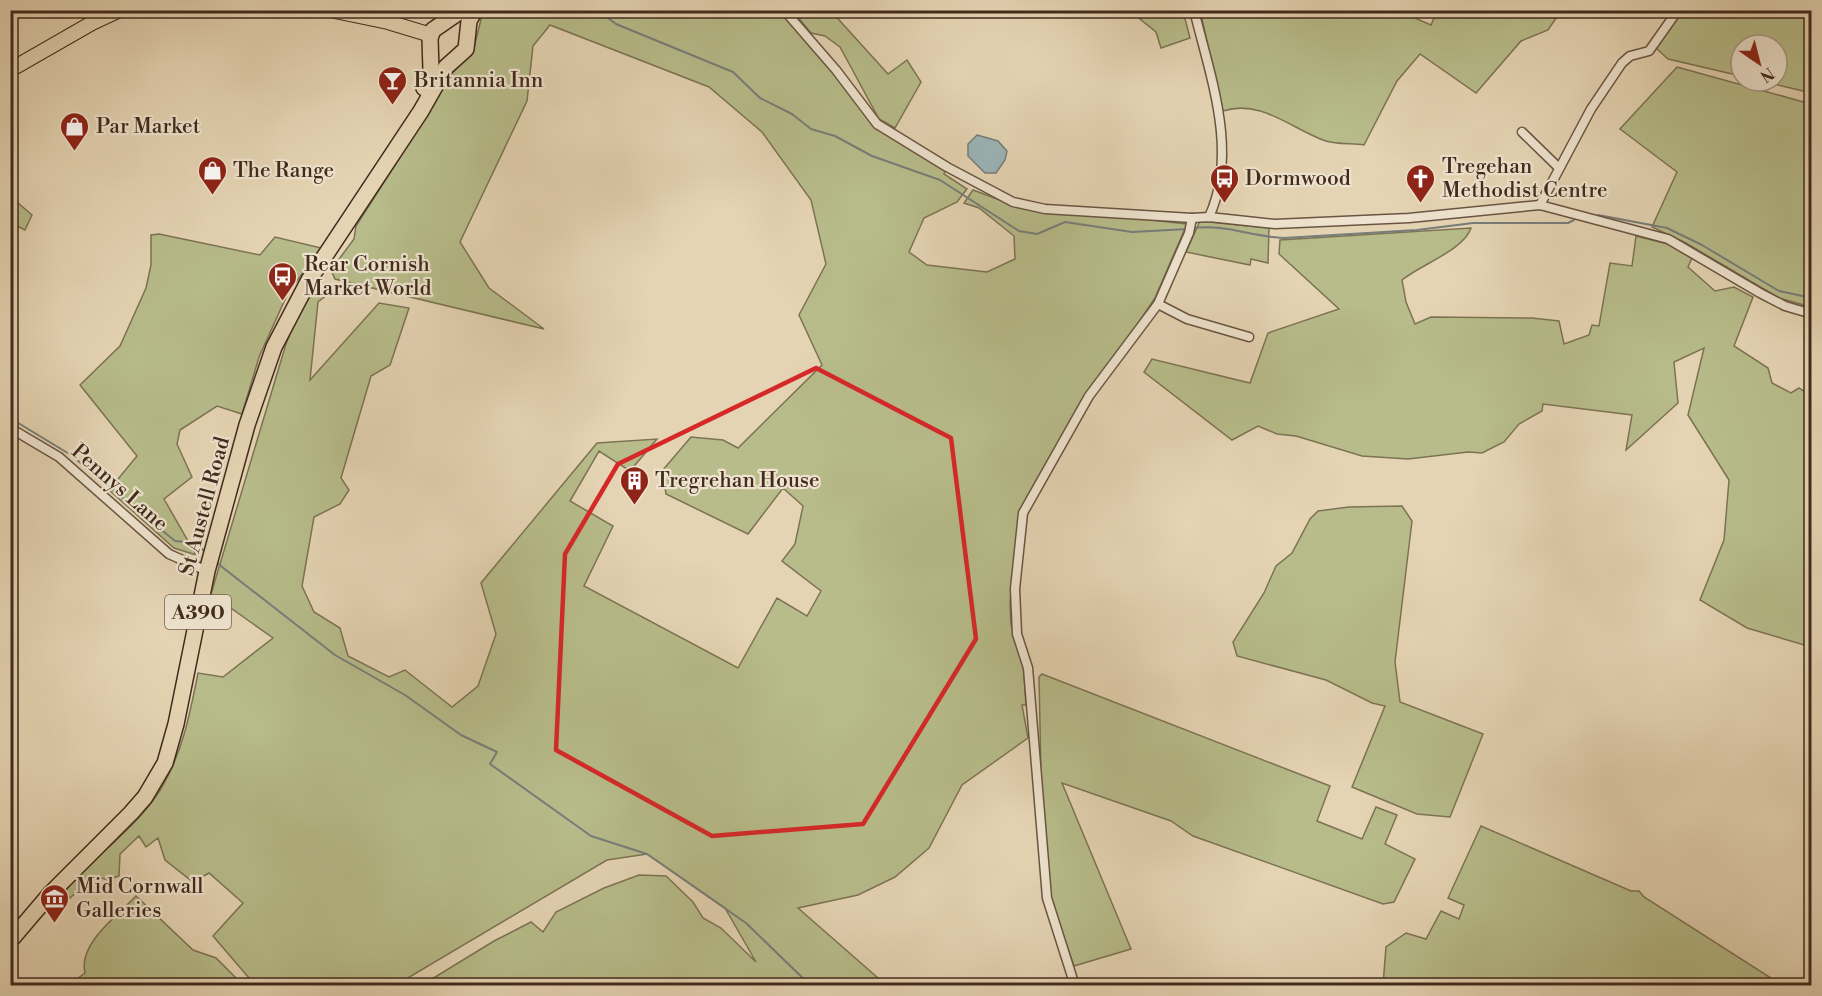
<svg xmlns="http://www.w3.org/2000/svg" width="1822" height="996" viewBox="0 0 1822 996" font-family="'Libre Bodoni',serif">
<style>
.green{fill:#b7bc8a;stroke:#7c7354;stroke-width:1.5}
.water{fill:#9bb5b8;stroke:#777d7a;stroke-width:1.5}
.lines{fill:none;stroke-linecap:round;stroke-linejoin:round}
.stream{stroke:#777d7a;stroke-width:2}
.street-casing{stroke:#6b5442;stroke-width:11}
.primary-casing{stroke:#422a1d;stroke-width:16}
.highway-casing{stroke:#422a1d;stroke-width:18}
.street{stroke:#eee3ce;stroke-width:8}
.primary{stroke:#e5d4b3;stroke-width:14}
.highway{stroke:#e5d4b3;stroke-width:15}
.marked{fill:none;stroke:#d62828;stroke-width:4.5;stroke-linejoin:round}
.labels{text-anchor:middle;stroke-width:4.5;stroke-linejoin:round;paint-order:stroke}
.shield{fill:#eee3ce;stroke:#766252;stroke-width:1.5}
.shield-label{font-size:20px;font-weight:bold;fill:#422a1d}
.poi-label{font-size:21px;fill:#422a1d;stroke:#eee3ce;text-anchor:start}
.street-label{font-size:21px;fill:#422a1d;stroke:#eee3ce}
</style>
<rect width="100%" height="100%" fill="#e5d4b3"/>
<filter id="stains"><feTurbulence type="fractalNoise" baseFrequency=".00333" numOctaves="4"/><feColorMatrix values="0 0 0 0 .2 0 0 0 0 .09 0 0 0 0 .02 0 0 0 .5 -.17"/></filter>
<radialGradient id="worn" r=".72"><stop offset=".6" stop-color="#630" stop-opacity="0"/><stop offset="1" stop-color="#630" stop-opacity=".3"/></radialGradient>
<g class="green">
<path d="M1213,10H1406L1410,16L1431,25L1437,11L1554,10L1559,14L1548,30L1521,41L1476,93L1420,54L1397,81L1364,145C1352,143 1335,145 1323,140C1289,127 1260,99 1223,111L1201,15Z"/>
<path d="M483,11H784L877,124L947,167L944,174L967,189L957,202L924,218L909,252L927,265L987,272L1015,259L1014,236L979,208L964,203L973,190L1013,205L1187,224L1155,298L1089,396L1021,512L1010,602L1011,625L1023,659L1026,705H1022L1028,738L962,785L929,848L895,877L858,895L798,908L886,985H422L494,941L531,922L543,932L556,912L604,888L639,875L666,876L693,902L703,918L721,928L756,962L725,908L647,854L607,860L396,985H255L213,936L243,903L209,873L193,882L165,860L158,838L146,847L139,836L120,854L119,876L108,880L94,876L70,898L65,891C94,856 139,826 162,787C183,751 190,713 198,673L223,677L273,638L211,594L286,344C295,323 303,284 332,291L318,302L310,380L379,303L409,308L390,365L371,376L341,478L349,490L340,504L314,517L302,586L314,612L340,628L348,656L389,677L405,670L452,707L478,686L496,634L481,583L597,443L657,439L630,471L599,451L570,501L613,526L584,586L738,668L777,598L807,616L821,591L782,561L795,544L803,506L783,488L748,534L666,494L662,471L691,437L723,440L738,448L822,365L799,315L826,264L811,200L762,132L709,87L550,25L533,46L527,101L460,242L489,288L544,329L335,279L331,270L354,239L356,226L422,123L443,82L473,52Z"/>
<polygon points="793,11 831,11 888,74 907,60 921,82 895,128 879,119 840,47 825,36 811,33"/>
<polygon points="1130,11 1183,11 1190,38 1161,48 1156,32"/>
<polygon points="1682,11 1811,11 1811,93 1761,81 1777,81 1777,45 1741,45 1741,76 1668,59 1656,48"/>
<polygon points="1677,67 1811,104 1811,307 1779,298 1686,243 1652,227 1677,172 1620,129"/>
<polygon points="11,197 32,215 25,230 11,223"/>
<polygon points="1200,221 1269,228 1268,263 1251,259 1250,265 1186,252"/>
<path d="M1471,228C1464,250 1420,265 1402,280L1406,302L1415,324L1431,317L1532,318L1559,321L1564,344L1589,335L1592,325L1599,326L1610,263L1632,266L1636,236L1668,244L1692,258L1688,267L1715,291L1734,287L1753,297L1734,346L1768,368L1772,383L1791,393L1799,388L1811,396V647L1747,628L1700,600L1724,540L1729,480L1688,415L1704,348L1674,362L1678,403L1626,450L1632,415L1543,404L1542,411L1519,424L1504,442L1482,453L1468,452L1408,459L1362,456L1296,436L1277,434L1258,426L1232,440L1144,372L1152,359L1250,383L1268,333L1339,309L1279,254L1280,240Z"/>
<polygon points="159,234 260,255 275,237 321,248 288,293 259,357 242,414 217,406 180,430 177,444 192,477 164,499 196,555 174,548 109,490 137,456 80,385 120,346 146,288 151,265 151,235"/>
<polygon points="1402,506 1412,521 1395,662 1400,702 1483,734 1450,817 1417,814 1352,787 1385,706 1372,703 1326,680 1237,656 1233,642 1264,593 1276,566 1292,553 1310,519 1318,511 1349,507"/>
<polygon points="1042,674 1330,786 1317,821 1362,839 1376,807 1397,815 1385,844 1415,859 1394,902 1383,904 1193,836 1171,821 1062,783 1131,949 1074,966 1050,898 1041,775 1039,677"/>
<polygon points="1481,826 1631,891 1639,891 1644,897 1771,978 1776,985 1383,985 1386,947 1406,933 1426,939 1441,911 1459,919 1464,905 1448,898"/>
<path d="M136,896L193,950L216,958L243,985H69L85,973C78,944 117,916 136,896Z"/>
</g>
<polygon class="water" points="977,135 998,141 1007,151 1005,160 996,173 985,173 968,156 968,144"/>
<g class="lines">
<g class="stream">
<polyline points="597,10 616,24 733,72 760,98 792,114 811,129 835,136 872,156 940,180 1019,231 1037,234 1065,222 1132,232 1188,229"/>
<polyline points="479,18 510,10"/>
<polyline points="1598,215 1667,228 1702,245 1779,291 1812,298"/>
<path d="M1193,228C1226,224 1252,237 1284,238L1417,230L1473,223H1568L1574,220"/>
<polyline points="10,418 71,455 175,541 196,543 205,552"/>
<polyline points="217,563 335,655 405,695 461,735 497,752 490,764 591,836 647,854 746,923 811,986"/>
</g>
<defs>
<g id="street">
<polyline points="784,10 836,70 877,124 947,167 1013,202 1045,209 1192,218 1209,217 1275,224 1409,218 1540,205 1668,239 1760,293 1785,306 1812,314"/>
<path d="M1194,10C1210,76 1239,152 1209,217"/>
<polyline points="1522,132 1558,167"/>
<polyline points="1540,205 1591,109 1622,63 1630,56 1649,51 1678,10"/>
<polyline points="1158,304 1187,319 1249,337"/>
<polyline points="10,428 59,457 169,554 207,571"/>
<polyline points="1075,986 1047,898 1028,668 1017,634 1015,589 1023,513 1089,396 1158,304 1189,233 1192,218"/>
</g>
<g id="primary">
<polyline points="330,10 388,22 431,35"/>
<polyline points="10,70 92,23 120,10"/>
</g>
<g id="highway">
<polyline points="424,88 431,71 430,38 433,30 462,10"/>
<polyline points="10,941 50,894 131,813 145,797 165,763 176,724 207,571 247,425 274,347 309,280 421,111 446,67 466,49 469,21 475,10"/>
</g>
</defs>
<use href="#street" class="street-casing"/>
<use href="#primary" class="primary-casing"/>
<use href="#highway" class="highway-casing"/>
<use href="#street" class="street"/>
<use href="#primary" class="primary"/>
<use href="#highway" class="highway"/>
</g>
<path class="marked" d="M816,368L951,438L976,639L863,824L712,836L556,750L565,554L618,464Z"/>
<defs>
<symbol id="bar-pin" viewBox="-11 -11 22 30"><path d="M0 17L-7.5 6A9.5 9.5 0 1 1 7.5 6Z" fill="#8f2418" stroke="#eee3ce"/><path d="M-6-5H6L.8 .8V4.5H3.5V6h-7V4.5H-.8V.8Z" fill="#fff"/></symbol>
<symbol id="shop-pin" viewBox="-11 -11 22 30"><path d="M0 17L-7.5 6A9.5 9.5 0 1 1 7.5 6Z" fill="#8f2418" stroke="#eee3ce"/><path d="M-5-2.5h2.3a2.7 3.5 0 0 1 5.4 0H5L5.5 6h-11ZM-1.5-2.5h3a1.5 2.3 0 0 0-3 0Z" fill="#fff"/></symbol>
<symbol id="bus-pin" viewBox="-11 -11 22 30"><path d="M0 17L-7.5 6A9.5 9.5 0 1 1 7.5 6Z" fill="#8f2418" stroke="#eee3ce"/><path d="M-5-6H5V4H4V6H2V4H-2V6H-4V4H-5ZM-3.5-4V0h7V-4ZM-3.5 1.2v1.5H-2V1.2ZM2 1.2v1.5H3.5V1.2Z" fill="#fff"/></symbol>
<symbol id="church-pin" viewBox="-11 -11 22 30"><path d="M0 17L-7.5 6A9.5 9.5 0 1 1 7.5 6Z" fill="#8f2418" stroke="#eee3ce"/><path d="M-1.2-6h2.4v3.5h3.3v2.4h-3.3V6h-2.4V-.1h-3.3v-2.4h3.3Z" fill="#fff"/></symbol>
<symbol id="building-pin" viewBox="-11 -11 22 30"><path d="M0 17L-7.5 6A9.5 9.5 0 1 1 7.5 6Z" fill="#8f2418" stroke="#eee3ce"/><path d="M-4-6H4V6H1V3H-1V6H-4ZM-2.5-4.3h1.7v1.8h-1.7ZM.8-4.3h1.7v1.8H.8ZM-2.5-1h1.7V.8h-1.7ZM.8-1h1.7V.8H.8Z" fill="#fff"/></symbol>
<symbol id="museum-pin" viewBox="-11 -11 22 30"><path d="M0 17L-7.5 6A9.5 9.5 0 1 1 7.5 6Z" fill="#8f2418" stroke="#eee3ce"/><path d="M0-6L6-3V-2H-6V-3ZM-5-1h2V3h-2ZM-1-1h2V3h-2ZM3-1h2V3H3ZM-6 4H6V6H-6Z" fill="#fff"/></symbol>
</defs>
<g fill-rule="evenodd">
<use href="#bar-pin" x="376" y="64" width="33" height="45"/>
<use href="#shop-pin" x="58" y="110" width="33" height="45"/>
<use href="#shop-pin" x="196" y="154" width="33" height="45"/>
<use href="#bus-pin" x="1208" y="162" width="33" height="45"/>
<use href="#church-pin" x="1404" y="162" width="33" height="45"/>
<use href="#bus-pin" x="266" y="260" width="33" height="45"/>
<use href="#building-pin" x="618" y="464" width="33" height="45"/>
<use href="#museum-pin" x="38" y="882" width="33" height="45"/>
</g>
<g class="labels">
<rect class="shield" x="165" y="595" width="66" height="34" rx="4.5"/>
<g class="shield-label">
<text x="198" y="619">A390</text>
</g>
<g class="poi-label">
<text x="414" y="87">Britannia Inn</text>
<text x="96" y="133">Par Market</text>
<text x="1442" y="173">Tregehan<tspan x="1442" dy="24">Methodist Centre</tspan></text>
<text x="233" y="177">The Range</text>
<text x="1245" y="185">Dormwood</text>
<text x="304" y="271">Rear Cornish<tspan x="304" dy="24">Market World</tspan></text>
<text x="655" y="487">Tregrehan House</text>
<text x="76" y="893">Mid Cornwall<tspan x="76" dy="24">Galleries</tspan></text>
</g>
<g class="street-label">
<text transform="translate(120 487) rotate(41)" y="7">Pennys Lane</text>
<text transform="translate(204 506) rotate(-75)" y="7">St Austell Road</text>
</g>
</g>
<rect width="1822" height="996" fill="none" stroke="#e5d4b3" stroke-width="36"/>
<rect x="12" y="12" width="1798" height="972" fill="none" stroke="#422a1d" stroke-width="3"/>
<rect x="18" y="18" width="1786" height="960" fill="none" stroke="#422a1d" stroke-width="1.5"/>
<g transform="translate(1759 63) rotate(145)"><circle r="28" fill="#eee3ce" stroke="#a99987" stroke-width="1.5"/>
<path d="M0-4.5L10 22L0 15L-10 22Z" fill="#8f2418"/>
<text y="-9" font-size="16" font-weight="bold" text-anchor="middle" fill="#422a1d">N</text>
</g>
<rect width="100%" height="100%" filter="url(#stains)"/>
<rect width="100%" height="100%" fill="url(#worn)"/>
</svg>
